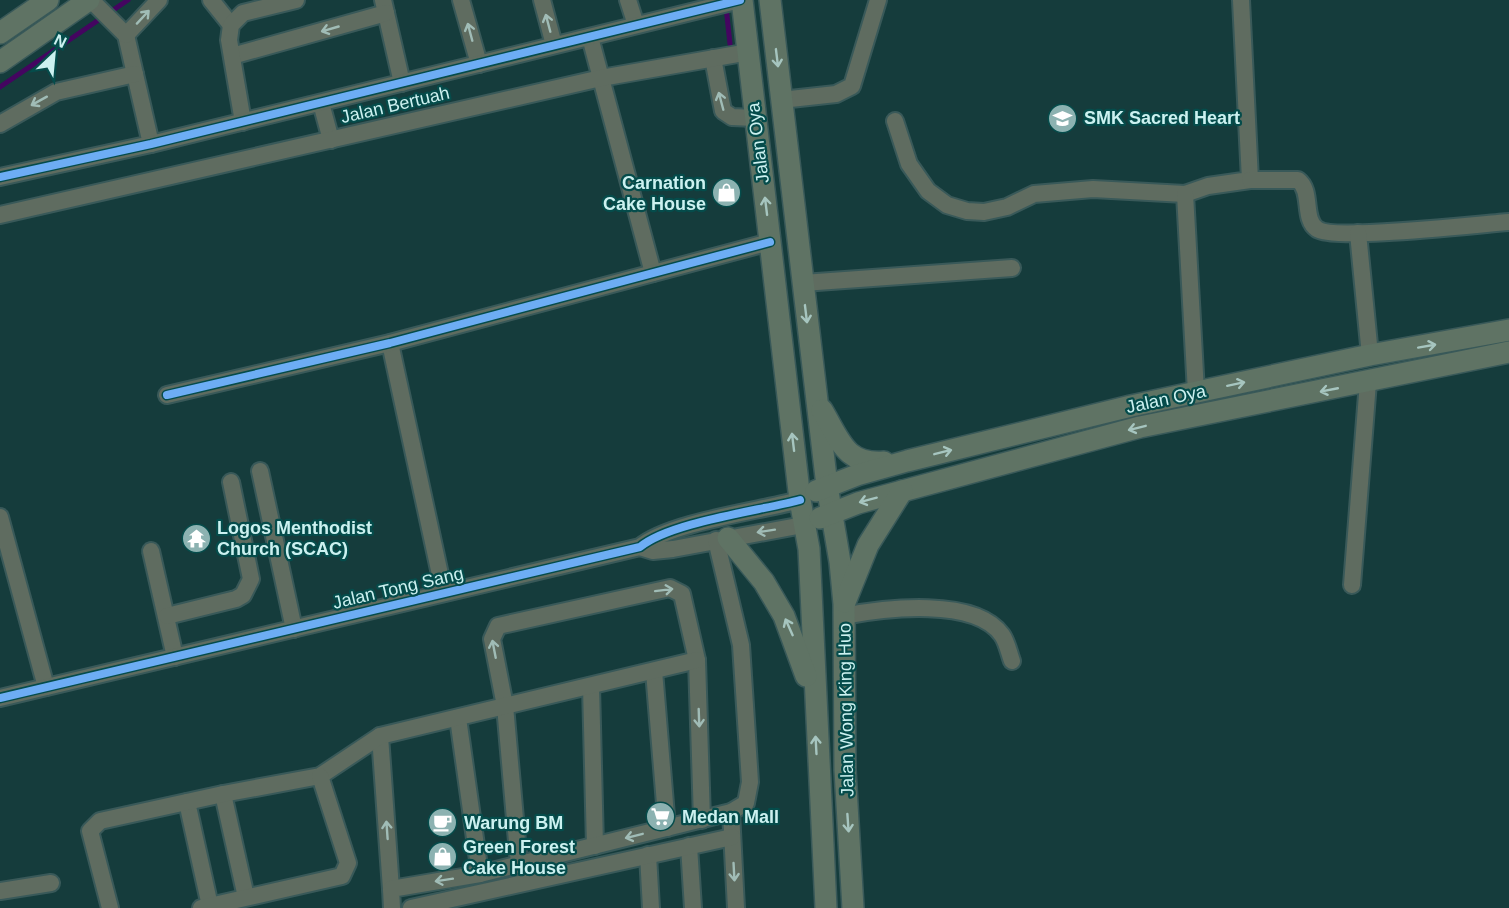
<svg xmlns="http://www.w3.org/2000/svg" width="1509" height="908" viewBox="0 0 1509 908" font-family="Arial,sans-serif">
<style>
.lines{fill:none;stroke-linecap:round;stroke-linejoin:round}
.stream{stroke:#440560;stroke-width:5}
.minor-casing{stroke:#395959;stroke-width:20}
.major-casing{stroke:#395959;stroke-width:24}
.minor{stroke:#5f6c60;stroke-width:16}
.major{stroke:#5f7364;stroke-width:21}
.cycleway-casing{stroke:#054c4b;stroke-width:11}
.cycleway{stroke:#6dadf4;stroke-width:8}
.oneway{stroke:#a0bcb6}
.oneway2{stroke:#a6c5bf}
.labels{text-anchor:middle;stroke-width:4.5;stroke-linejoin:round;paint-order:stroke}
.street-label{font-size:18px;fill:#ccf1f0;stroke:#054c4b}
.poi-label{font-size:18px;font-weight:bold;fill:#ccf1f0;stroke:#054c4b;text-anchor:start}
</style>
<rect width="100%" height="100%" fill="#153c3c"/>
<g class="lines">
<g class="stream">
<polyline points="726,7 730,44"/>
<polyline points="0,87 128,0"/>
</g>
<defs>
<g id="minor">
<polyline points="91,0 126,35 151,144"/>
<polyline points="211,0 231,25"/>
<polyline points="383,0 402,83"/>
<polyline points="461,0 479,64"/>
<polyline points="542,0 554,45"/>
<polyline points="628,0 636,25"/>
<polyline points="126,35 159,0"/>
<polyline points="590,37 653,273"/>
<polyline points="232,56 386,13"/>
<polyline points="713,58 723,111 732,117 755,118"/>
<polyline points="781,100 836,94 852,86 878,0"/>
<polyline points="321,103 331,140"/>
<polyline points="895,121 909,164 928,191 947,205 967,211 984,212 1007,207 1034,194 1093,189 1185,194 1208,186 1250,180 1241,0"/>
<polyline points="243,122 229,40 231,25 243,13 296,0"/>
<polyline points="0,124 56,92 135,74"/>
<polyline points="0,177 151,144 740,0"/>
<path d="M1250,180H1298C1313,191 1302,219 1317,229C1333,241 1480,224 1509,222"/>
<polyline points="1185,194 1196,392"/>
<polyline points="0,215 601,78 749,52"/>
<polyline points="1358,233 1370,355"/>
<polyline points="803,283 1012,268"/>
<polyline points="390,343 444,593"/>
<polyline points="167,395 390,343 770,242"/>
<polyline points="260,471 294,629"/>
<polyline points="0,517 46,687"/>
<polyline points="640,547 653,551 673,549 803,525"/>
<polyline points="151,551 175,657"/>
<polyline points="1352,585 1368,382"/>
<polyline points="167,616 236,599 243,595 251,579 231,482"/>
<path d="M844,616C885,608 975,597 1002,635C1007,642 1009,653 1012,661"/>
<polyline points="654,671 667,828"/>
<polyline points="591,686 595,846"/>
<path d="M0,698L640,547C670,522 759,511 800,500"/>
<polyline points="458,718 480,874"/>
<polyline points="380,736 391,889"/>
<polyline points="223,794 246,897"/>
<polyline points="187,802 210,906"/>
<polyline points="731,812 736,908"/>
<polyline points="689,846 693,908"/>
<polyline points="648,855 651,908"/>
<polyline points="519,864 505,706 492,639 498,626 670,588 682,594 697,660 702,820"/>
<polyline points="0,891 51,883"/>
<polyline points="110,908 90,831 100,821 223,794 320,776 380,736 697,660"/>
<polyline points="201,908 342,876 348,863 320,776"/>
<polyline points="392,908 391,889 480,874 731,812 746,803 750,782 741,645 716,540"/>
<polyline points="411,908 732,837"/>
</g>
<g id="major">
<polyline points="742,0 800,500 809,549 826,908"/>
<polyline points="770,0 827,486 840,562 844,604 845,770 853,908"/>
<polyline points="0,33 48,0"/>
<polyline points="0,62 89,0"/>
<path d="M822,410C840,440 845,465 884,462"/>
<polyline points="816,491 857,475 907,461 1131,406 1370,355 1509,330"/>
<polyline points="820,518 858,503 1140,427 1509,352"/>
<polyline points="728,538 764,582 784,616 806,676"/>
<polyline points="845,602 868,545 902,491"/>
</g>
</defs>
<use href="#minor" class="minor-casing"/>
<use href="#major" class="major-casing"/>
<use href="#minor" class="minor"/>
<use href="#major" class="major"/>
<defs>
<g id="cycleway">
<polyline points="0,177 151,144 740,0"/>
<polyline points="167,395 390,343 770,242"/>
<path d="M0,698L640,547C670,522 759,511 800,500"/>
</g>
</defs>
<use href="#cycleway" class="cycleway-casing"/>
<use href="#cycleway" class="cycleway"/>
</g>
<defs><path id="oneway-shaft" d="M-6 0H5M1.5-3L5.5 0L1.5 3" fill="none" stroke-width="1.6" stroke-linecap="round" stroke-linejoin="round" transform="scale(1.5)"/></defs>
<g class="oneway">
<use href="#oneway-shaft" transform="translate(143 17) rotate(-47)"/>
<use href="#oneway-shaft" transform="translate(548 23) rotate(-105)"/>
<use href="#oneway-shaft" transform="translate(330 29) rotate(164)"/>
<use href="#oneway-shaft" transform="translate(470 32) rotate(-105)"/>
<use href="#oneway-shaft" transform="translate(39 101) rotate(151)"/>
<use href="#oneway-shaft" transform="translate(721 101) rotate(-105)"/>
<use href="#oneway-shaft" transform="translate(766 531) rotate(171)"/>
<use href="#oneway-shaft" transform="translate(664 590) rotate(-7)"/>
<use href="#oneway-shaft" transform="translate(494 649) rotate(-101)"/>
<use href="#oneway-shaft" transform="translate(699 718) rotate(88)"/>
<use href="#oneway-shaft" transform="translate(387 830) rotate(-94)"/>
<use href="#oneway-shaft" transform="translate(634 836) rotate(166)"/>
<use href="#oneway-shaft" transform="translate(734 872) rotate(87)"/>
<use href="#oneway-shaft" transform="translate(444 880) rotate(171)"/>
</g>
<g class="oneway2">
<use href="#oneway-shaft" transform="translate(777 58) rotate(83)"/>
<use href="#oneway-shaft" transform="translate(766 206) rotate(-97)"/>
<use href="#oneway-shaft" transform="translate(806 314) rotate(83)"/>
<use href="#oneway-shaft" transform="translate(1427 346) rotate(-10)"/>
<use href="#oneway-shaft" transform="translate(1236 384) rotate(-12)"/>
<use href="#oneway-shaft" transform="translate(1329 390) rotate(169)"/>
<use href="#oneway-shaft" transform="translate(1137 428) rotate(166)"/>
<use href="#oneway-shaft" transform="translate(793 442) rotate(-97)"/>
<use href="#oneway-shaft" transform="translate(943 452) rotate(-14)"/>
<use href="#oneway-shaft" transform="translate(868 500) rotate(165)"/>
<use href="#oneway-shaft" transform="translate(789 627) rotate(-114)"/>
<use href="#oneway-shaft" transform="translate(816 745) rotate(-93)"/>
<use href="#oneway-shaft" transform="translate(848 823) rotate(86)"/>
</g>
<defs>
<symbol id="school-disc" viewBox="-11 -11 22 22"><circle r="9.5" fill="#8cb2b1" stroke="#054c4b"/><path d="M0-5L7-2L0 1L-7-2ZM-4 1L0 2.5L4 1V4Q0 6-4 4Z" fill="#fff"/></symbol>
<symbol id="shop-disc" viewBox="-11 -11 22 22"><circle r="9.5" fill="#8cb2b1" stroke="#054c4b"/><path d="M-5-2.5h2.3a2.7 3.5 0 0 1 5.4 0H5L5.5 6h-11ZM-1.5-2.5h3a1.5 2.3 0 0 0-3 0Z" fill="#fff"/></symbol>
<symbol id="temple-disc" viewBox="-11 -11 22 22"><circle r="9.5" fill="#8cb2b1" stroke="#054c4b"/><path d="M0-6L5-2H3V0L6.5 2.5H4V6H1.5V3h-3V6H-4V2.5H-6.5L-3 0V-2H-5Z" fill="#fff"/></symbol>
<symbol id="supermarket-disc" viewBox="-11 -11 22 22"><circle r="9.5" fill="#8cb2b1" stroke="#054c4b"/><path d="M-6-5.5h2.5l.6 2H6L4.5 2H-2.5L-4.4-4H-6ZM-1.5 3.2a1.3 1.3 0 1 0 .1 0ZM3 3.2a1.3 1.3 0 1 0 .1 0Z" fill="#fff"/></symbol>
<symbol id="cafe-disc" viewBox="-11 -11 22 22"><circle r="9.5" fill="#8cb2b1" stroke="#054c4b"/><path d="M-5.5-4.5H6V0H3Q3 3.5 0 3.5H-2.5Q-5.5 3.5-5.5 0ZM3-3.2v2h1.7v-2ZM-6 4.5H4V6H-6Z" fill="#fff"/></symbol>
</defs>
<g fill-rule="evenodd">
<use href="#school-disc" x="1046" y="102" width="33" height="33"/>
<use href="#shop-disc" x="710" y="176" width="33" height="33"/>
<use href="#temple-disc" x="180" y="522" width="33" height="33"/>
<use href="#supermarket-disc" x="644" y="800" width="33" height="33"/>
<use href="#cafe-disc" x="426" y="806" width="33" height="33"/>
<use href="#shop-disc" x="426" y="840" width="33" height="33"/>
</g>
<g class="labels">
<g class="street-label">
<text transform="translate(395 105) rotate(-13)" y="6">Jalan Bertuah</text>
<text transform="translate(758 143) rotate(-97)" y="6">Jalan Oya</text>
<text transform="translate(1166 399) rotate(-12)" y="6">Jalan Oya</text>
<text transform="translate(398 588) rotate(-13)" y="6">Jalan Tong Sang</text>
<text transform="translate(846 710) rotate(-91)" y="6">Jalan Wong King Huo</text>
</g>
<g class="poi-label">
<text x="1084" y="124">SMK Sacred Heart</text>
<text x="706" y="189" text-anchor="end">Carnation<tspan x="706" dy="21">Cake House</tspan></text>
<text x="217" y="534">Logos Menthodist<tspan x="217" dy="21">Church (SCAC)</tspan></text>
<text x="682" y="823">Medan Mall</text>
<text x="464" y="829">Warung BM</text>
<text x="463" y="853">Green Forest<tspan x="463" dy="21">Cake House</tspan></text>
</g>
</g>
<g transform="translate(54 54) rotate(26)" stroke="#054c4b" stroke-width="4.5" paint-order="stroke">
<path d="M0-4.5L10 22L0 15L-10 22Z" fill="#ccf1f0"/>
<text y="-9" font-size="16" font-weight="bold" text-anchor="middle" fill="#ccf1f0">N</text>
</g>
</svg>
